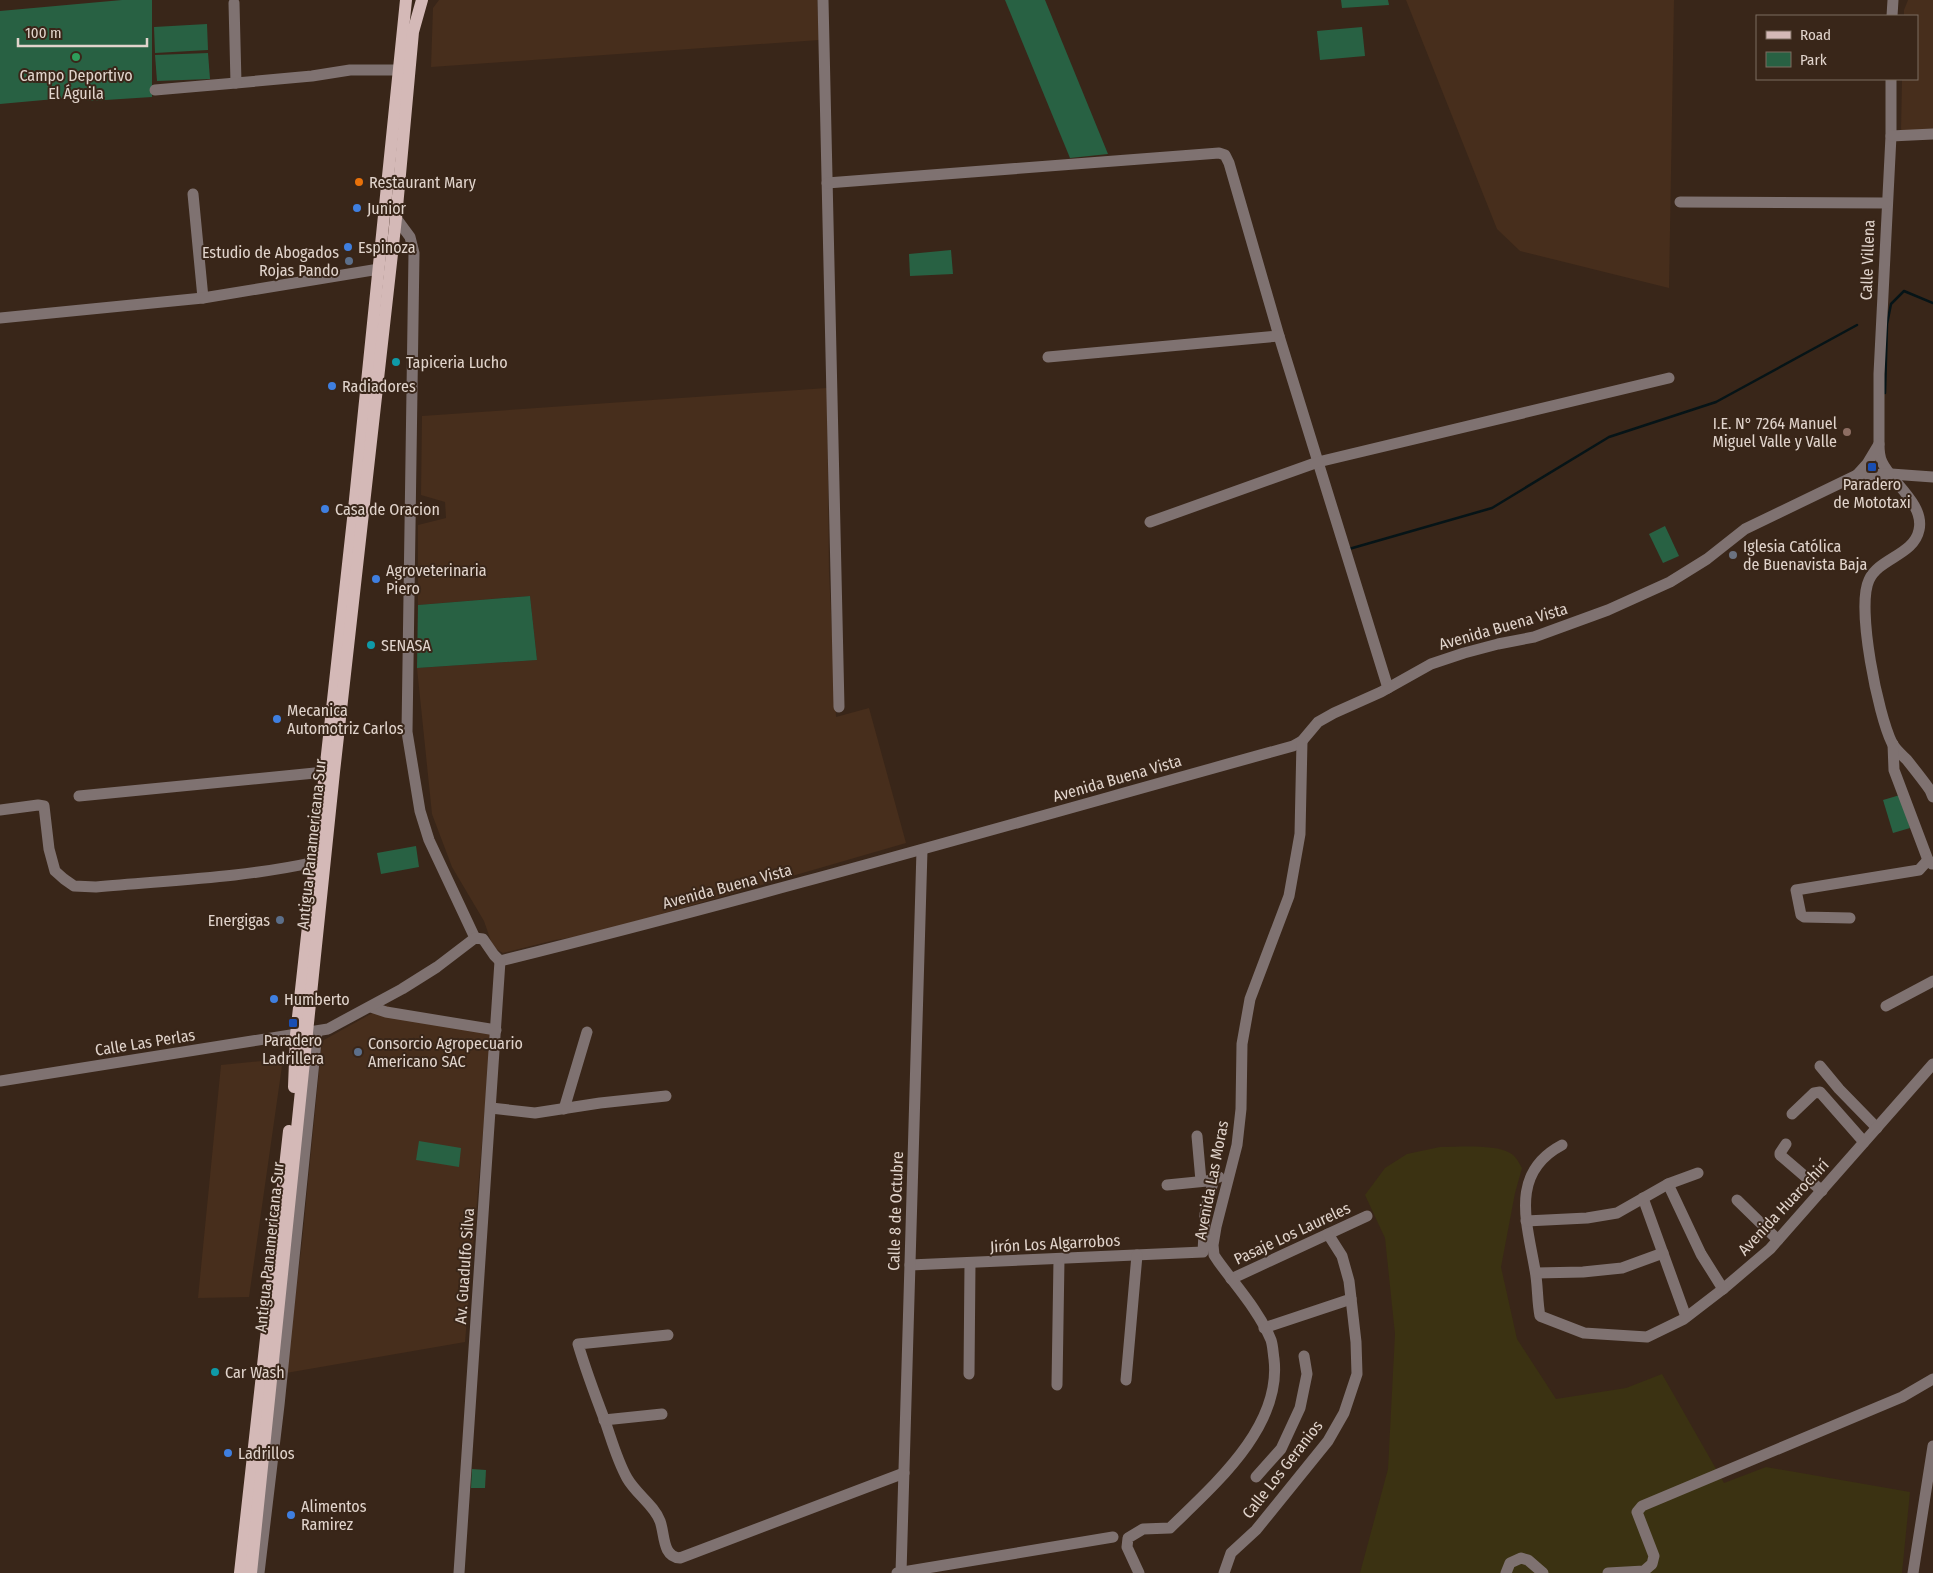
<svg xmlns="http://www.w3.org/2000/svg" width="1933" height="1573" viewBox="0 0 1933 1573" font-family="'Fira Sans Condensed',sans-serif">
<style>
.built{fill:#472e1c}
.green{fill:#286143}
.sand{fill:#3b3212}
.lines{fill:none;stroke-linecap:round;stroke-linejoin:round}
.stream{stroke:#061417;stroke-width:2.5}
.minor{stroke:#7f7271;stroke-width:11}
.major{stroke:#d4b9b7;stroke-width:12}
.leisure-dot{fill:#2e9e5b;stroke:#392619;stroke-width:2}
.food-dot{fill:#e8710a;stroke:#392619;stroke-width:2}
.shop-dot{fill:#3f7fe0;stroke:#392619;stroke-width:2}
.service-dot{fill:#5c6f8a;stroke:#392619;stroke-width:2}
.culture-dot{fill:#0f9aa8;stroke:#392619;stroke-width:2}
.education-dot{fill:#8d6e63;stroke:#392619;stroke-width:2}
.transit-dot{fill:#1a4fb4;stroke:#392619;stroke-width:2}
.worship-dot{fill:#6b7280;stroke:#392619;stroke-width:2}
.labels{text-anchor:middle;stroke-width:4;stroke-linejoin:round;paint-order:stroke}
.poi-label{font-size:16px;fill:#e1d4cc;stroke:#392619;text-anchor:start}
.street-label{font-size:16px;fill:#e1d4cc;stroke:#392619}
</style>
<rect width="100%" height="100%" fill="#392619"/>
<g class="built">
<polygon points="439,0 817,0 819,40 431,67 433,8"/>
<polygon points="1406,0 1674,0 1669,288 1520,251 1497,229"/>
<polygon points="1908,0 1933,0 1933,130 1901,131 1902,79 1917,79 1917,16 1904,16 1904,10"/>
<polygon points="827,388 829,572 836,717 869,708 906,843 589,935 555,940 503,953 493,947 484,921 452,867 432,814 417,668 537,660 530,596 418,605 418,525 446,518 445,502 421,495 422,416"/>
<polygon points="387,1005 397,1012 492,1026 465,1342 286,1373 302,1242 322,1041"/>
<polygon points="283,1059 249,1297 198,1298 221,1065"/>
</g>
<g class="green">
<polygon points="122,0 152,0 152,97 90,101 77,97 0,104 0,11"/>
<polygon points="1005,0 1045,0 1108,154 1070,158"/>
<polygon points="1341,0 1388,0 1389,5 1342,8"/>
<polygon points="207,24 208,50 155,53 154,27"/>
<polygon points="1362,27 1365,56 1320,60 1317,31"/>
<polygon points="208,53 210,79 157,81 155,55"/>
<polygon points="951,250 953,274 910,276 909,254"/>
<polygon points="1665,526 1679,556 1663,563 1649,534"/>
<polygon points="530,596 537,660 417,668 418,605"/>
<polygon points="1900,795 1910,828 1893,833 1883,800"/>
<polygon points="416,846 419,867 381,874 377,853"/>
<polygon points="419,1141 461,1148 459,1167 416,1160"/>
<polygon points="472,1469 486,1470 485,1488 471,1488"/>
</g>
<path class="sand" d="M1440,1147C1457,1147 1496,1144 1510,1153C1516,1156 1519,1163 1522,1168L1515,1193L1501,1267L1517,1339L1556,1399L1626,1388L1662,1374L1724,1483L1766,1467L1910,1492L1902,1573H1360L1388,1469L1395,1334L1385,1238L1365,1195L1385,1168L1407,1154Z"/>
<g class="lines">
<g class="stream">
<polyline points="1885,393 1887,324 1891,304 1904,291 1933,303"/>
<polyline points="1349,549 1492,508 1609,437 1716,402 1857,325"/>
</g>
<g class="minor">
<polyline points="823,0 839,707"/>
<polyline points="234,3 236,83 312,76 350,70 400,70"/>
<polyline points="1892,16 1893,0"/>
<path d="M1891,79V136L1879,374V444C1879,450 1879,456 1882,462C1891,482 1925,504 1919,530C1914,555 1879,558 1869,580C1856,607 1878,715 1892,743C1895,749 1902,755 1907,760C1915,770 1923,780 1930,790L1933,797"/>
<polyline points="155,90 236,83"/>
<polyline points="1891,136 1933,134"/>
<polyline points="827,183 1219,153 1225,155 1229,163 1279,336 1388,688"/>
<polyline points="193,194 203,298"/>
<polyline points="1680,202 1886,203"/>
<polyline points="396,218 410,237 414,253 407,732 420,811 429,840 475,938"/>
<polyline points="0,318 203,298 379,269"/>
<polyline points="1048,357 1279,336"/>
<polyline points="1857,475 1867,464 1879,444"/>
<polyline points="1150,522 1318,462 1669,378"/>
<polyline points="1893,744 1894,770 1928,860 1932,864"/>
<polyline points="79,796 325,772"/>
<path d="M0,810L38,805L44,806L49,849L55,871L64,879L74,886L96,887C170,880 243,878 315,862"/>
<polyline points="1850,918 1804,917 1801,915 1796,890 1919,870 1928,860"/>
<polyline points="1886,1006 1933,981"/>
<polyline points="371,1007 386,1012 496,1030"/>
<polyline points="1820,1066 1839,1089 1877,1128"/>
<path d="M0,1081L328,1029L402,989L437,967L475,938L483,939L494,955L500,961C766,895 1029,819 1293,746L1302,741L1318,722L1334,713L1381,692L1431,664L1464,653L1498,644L1534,637L1608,610L1670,582L1707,559L1745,529L1857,475L1891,474L1933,477"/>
<polyline points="491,1108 535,1113 600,1103 666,1096"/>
<polyline points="564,1109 587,1032"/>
<polyline points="1792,1114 1814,1093 1820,1092 1864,1142"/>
<polyline points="1197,1136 1201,1181"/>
<polyline points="1786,1144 1780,1153 1780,1155 1822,1191"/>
<path d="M1562,1145C1509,1173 1527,1223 1535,1270C1538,1285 1537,1301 1540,1316L1584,1333L1647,1337L1684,1319L1723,1289L1770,1249L1933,1064"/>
<polyline points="1668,1184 1701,1254 1723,1289"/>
<polyline points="1167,1185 1207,1181 1219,1177"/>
<polyline points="1643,1198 1686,1317"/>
<polyline points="1737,1200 1778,1240"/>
<polyline points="1526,1221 1587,1218 1617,1213 1668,1184 1698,1173"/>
<polyline points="910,1265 1203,1252 1205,1214 1214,1178"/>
<polyline points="1536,1273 1583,1272 1622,1268 1663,1253"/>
<polyline points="1231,1279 1367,1216"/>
<polyline points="1264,1328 1351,1299"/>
<path d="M668,1335L578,1344C586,1371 595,1395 605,1421C612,1441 617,1460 627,1478C636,1494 654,1505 660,1521C665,1534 662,1557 680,1558L904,1473"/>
<polyline points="969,1374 970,1263"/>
<polyline points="1126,1380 1137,1255"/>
<polyline points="1057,1385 1059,1259"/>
<polyline points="604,1420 662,1414"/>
<polyline points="1256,1477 1281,1449 1300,1408 1307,1374 1304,1356"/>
<polyline points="259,1573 279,1405 317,1032"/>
<polyline points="459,1573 500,961"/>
<polyline points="897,1573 1113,1537"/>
<polyline points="901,1573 922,850"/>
<path d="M1139,1573L1127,1547L1128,1538L1143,1529L1170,1528C1214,1485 1282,1427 1274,1359C1273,1353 1273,1346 1271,1340C1259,1311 1236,1286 1218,1261L1214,1255L1213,1245L1216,1227L1237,1145L1241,1109L1242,1044L1250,999L1289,896L1300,834L1302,741"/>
<polyline points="1224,1573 1231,1553 1256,1530 1328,1441 1344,1413 1357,1374 1356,1342 1349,1281 1342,1256 1328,1234"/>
<polyline points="1506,1573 1510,1563 1521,1558 1528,1560 1543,1573"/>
<polyline points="1608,1573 1644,1571 1652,1564 1654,1556 1637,1512 1642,1506 1902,1397 1933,1379"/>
<polyline points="1913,1573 1933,1446"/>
</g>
<g class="major">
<polyline points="294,1087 296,1035 353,519 406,0"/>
<polyline points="240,1573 289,1131"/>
<polyline points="251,1573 334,772 396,218 413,32 422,0"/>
</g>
</g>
<circle class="leisure-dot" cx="76" cy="57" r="5"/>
<circle class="food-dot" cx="359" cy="182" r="5"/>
<g class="shop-dot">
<circle cx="357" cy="208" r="5"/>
<circle cx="348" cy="247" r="5"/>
<circle cx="332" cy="386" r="5"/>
<circle cx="325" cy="509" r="5"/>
<circle cx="376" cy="579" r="5"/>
<circle cx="277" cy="719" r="5"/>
<circle cx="274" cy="999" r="5"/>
<circle cx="228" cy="1453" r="5"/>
<circle cx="291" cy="1515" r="5"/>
</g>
<g class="service-dot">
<circle cx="349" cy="261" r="5"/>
<circle cx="280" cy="920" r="5"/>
<circle cx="358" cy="1052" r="5"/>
</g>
<g class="culture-dot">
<circle cx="396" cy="362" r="5"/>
<circle cx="371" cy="645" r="5"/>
<circle cx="215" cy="1372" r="5"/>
</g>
<circle class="education-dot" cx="1847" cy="432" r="5"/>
<g class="transit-dot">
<rect x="1867" y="462" width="10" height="10" rx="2.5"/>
<rect x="288" y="1018" width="10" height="10" rx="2.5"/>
</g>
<circle class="worship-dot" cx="1733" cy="555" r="5"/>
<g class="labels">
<g class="poi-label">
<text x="76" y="81" text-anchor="middle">Campo Deportivo<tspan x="76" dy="18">El Águila</tspan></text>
<text x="369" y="188">Restaurant Mary</text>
<text x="367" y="214">Junior</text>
<text x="358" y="253">Espinoza</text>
<text x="339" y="258" text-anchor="end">Estudio de Abogados<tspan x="339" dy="18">Rojas Pando</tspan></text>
<text x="406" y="368">Tapiceria Lucho</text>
<text x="342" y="392">Radiadores</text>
<text x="1837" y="429" text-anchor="end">I.E. N° 7264 Manuel<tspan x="1837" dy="18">Miguel Valle y Valle</tspan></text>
<text x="1872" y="490" text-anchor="middle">Paradero<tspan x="1872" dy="18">de Mototaxi</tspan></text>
<text x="335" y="515">Casa de Oracion</text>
<text x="1743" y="552">Iglesia Católica<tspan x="1743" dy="18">de Buenavista Baja</tspan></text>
<text x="386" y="576">Agroveterinaria<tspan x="386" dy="18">Piero</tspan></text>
<text x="381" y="651">SENASA</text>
<text x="287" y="716">Mecanica<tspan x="287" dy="18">Automotriz Carlos</tspan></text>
<text x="270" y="926" text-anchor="end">Energigas</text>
<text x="284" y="1005">Humberto</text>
<text x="293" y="1046" text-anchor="middle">Paradero<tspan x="293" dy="18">Ladrillera</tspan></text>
<text x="368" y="1049">Consorcio Agropecuario<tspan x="368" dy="18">Americano SAC</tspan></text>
<text x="225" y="1378">Car Wash</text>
<text x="238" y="1459">Ladrillos</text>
<text x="301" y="1512">Alimentos<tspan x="301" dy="18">Ramirez</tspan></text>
</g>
<g class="street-label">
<text transform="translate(1867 260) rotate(-88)" y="6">Calle Villena</text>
<text transform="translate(1503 626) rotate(-16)" y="6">Avenida Buena Vista</text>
<text transform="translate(1117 778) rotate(-16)" y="6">Avenida Buena Vista</text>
<text transform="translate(311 844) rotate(-84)" y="6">Antigua Panamericana Sur</text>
<text transform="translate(727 886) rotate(-15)" y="6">Avenida Buena Vista</text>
<text transform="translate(145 1042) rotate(-9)" y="6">Calle Las Perlas</text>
<text transform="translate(1211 1180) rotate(-79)" y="6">Avenida Las Moras</text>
<text transform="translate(1783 1207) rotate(-47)" y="6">Avenida Huarochirí</text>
<text transform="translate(895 1211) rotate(-88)" y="6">Calle 8 de Octubre</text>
<text transform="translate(1292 1233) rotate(-25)" y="6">Pasaje Los Laureles</text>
<text transform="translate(1055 1243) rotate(-3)" y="6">Jirón Los Algarrobos</text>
<text transform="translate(269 1247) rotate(-84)" y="6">Antigua Panamericana Sur</text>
<text transform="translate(464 1266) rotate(-86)" y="6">Av. Guadulfo Silva</text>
<text transform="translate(1282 1469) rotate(-52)" y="6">Calle Los Geranios</text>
</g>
</g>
<rect x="1756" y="15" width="162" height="65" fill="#392619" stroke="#7c6c61"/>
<rect x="1766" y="31" width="25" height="8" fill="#d4b9b7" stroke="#7c6c61"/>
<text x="1800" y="40" font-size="15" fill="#e1d4cc">Road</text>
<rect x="1766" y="52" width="25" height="15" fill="#286143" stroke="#7c6c61"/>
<text x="1800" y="65" font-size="15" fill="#e1d4cc">Park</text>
<path d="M18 38v8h129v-8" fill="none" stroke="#e1d4cc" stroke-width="2.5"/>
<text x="25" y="38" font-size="15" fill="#e1d4cc" stroke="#392619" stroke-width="4" paint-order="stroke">100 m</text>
</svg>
